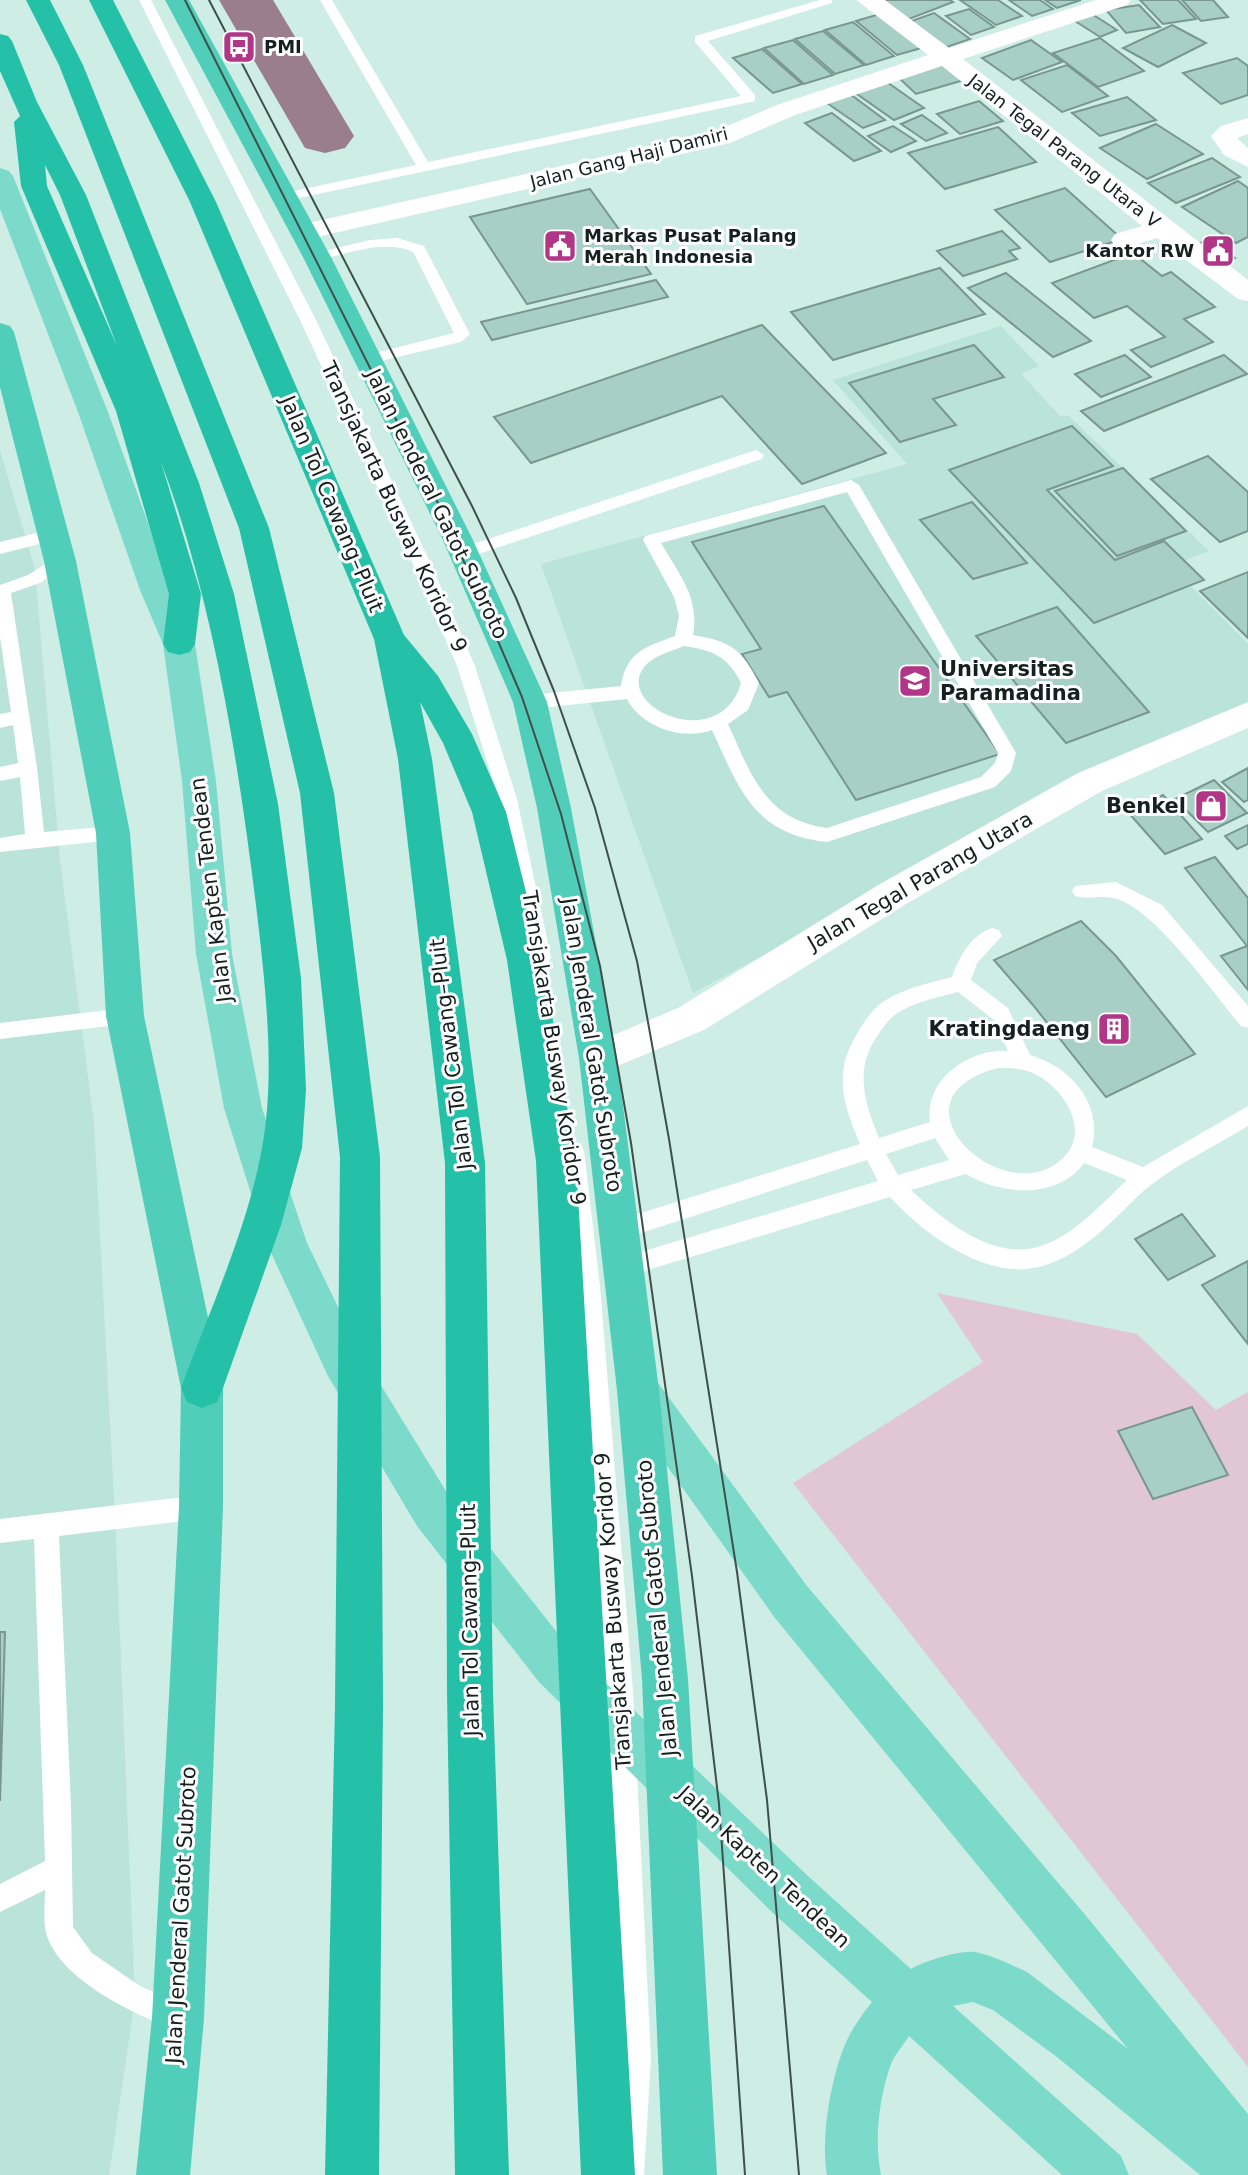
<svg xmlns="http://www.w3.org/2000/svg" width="1248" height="2175" viewBox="0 0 1248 2175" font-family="'DejaVu Sans',sans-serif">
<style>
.built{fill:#bae3d9}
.green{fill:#e1c7d5}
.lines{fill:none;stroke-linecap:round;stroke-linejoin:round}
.river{fill:#9b7e8e;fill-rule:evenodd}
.building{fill:#a8cfc5;stroke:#79978f;stroke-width:2}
.service{fill:#fff;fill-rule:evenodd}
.minor{fill:#fff;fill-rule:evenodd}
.tertiary{fill:#fff;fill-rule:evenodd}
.primary{fill:#7cdacb;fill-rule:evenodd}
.trunk{fill:#50ceba;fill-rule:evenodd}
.motorway{fill:#24c1a8;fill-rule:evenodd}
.tram{stroke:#3f4f4b;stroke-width:2}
.labels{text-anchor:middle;stroke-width:6;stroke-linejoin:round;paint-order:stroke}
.far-poi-label{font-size:18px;font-weight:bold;fill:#15211e;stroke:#fff;text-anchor:start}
.far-street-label{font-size:18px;fill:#15211e;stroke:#fff}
.street-label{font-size:21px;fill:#15211e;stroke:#fff}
.poi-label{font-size:21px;font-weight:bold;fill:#15211e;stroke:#fff;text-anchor:end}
</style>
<rect width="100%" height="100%" fill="#cdede5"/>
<g class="built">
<polygon points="1001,326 1039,366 1021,374 1061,417 1068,415 1209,551 1171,566 1248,644 1248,717 881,892 693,993 541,564 907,464 833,380"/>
<polygon points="0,450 35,570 60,860 94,1123 115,1517 135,1999 109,2175 0,2175"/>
</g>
<polygon class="green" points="937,1293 1137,1334 1216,1410 1248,1392 1248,2067 793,1483 983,1362"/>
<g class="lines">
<polygon class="river" points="219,0 273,0 354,136 345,148 325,153 305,148"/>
</g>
<g class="building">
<polygon points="887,0 950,0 953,2 909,19 882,2"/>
<polygon points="960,0 998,0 1022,16 996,25"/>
<polygon points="1009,0 1040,0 1053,9 1032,16"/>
<polygon points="1045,0 1081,0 1057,8"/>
<polygon points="1140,0 1178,0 1196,19 1163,24"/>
<polygon points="1182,0 1213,0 1228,17 1201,21"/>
<polygon points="1139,5 1160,27 1126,33 1106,10"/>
<polygon points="969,9 994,27 971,35 946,16"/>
<polygon points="883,13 925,47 897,55 856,21"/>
<polygon points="934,13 970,39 941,49 906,23"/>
<polygon points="1092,14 1117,30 1100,37 1075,21"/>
<polygon points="853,22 894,56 866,65 825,30"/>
<polygon points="1172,25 1206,43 1158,67 1123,48"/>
<polygon points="823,31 864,65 835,74 795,39"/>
<polygon points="1100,38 1144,71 1098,87 1053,53"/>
<polygon points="793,40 833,75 804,84 764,48"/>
<polygon points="1031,40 1062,62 1013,80 982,58"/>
<polygon points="762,49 802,84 773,93 733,58"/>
<polygon points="1237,58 1248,66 1248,95 1221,104 1183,73"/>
<polygon points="945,64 964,80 916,94 898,77"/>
<polygon points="1067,65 1108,96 1062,112 1021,80"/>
<polygon points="884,80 924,108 894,120 854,92"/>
<polygon points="850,94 885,120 863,128 827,103"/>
<polygon points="1127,97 1156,120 1100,136 1072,113"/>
<polygon points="979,101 1003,121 960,134 937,114"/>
<polygon points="832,113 881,151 854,161 805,123"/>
<polygon points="922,115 947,133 926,141 901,124"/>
<polygon points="1156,124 1203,154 1147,179 1100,148"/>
<polygon points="893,126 916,141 891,152 868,136"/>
<polygon points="998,127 1036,162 945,189 908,153"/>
<polygon points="1212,158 1240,177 1176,203 1148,183"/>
<polygon points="1238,181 1248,188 1248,237 1236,243 1182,207"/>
<polygon points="1065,188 1122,239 1050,262 995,210"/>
<polygon points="590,189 651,274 527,304 470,217"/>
<polygon points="1002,231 1020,248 1009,251 1017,259 963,276 937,251"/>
<polygon points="1208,240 1235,258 1227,262 1200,243"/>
<polygon points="1133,253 1162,276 1171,272 1215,307 1184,319 1213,342 1151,367 1131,350 1165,337 1127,306 1094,318 1052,283"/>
<polygon points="940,268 985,314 833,360 791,312"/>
<polygon points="1006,273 1091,341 1053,357 968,288"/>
<polygon points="656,280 668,297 492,340 481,322"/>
<polygon points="762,325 886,453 802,484 722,396 531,463 494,417"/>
<polygon points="974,345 1004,377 933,399 956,425 900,442 849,383"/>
<polygon points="1125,355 1151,377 1101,397 1075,374"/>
<polygon points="1224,355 1247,374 1104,431 1081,411"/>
<polygon points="1072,426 1113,466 1047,490 1115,560 1164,541 1204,580 1094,623 949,470"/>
<polygon points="1208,456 1248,492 1248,531 1220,542 1151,479"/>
<polygon points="1123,468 1186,531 1117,556 1055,491"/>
<polygon points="972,502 1027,563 973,579 920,520"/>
<polygon points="824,506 1000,754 856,800 787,692 769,697 742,654 761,649 692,542"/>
<polygon points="1248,572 1248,638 1200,591"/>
<polygon points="1057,607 1149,712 1066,743 976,636"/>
<polygon points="1248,768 1248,800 1244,802 1222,782"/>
<polygon points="1214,780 1247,813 1208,832 1175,799"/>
<polygon points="1163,795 1202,839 1165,854 1127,811"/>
<polygon points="1248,825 1248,844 1237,849 1225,836"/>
<polygon points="1215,857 1248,898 1248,990 1221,956 1247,946 1185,868"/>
<polygon points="1081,921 1116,956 1195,1054 1106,1097 1033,1005 994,960"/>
<polygon points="1182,1214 1215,1256 1168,1280 1135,1239"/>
<polygon points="1248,1261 1248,1344 1202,1285"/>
<polygon points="1192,1407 1228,1475 1153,1499 1118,1431"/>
<polygon points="0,1632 5,1632 0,1801"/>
</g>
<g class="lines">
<g class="service">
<polygon points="139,0 151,0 316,320 430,562 475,666 517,799 551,957 548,963 541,965 534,963 531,957 499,799 457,666 412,562 300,320"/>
<polygon points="320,0 332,0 428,162 741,96 695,42 695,36 820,0 832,0 832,3 708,41 755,95 755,101 285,201 280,200 280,194 416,165"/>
<path d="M397,238L424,246L470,334L461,342L368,364L363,362L360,359L363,356L454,333L413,252C384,239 346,254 317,261L310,257L312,254L370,240Z"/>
<polygon points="756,450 764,455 762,459 470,557 464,559 456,553 458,549"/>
<path d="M851,480L859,485L1016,753L1011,771L995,787L827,842C754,834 740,791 712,730C683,741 641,727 627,699L530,709L524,707L521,702L524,697L530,695L621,686C626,652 645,647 675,636L679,616L674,597L643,540L645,536ZM847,492L998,753L995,763L981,777L827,828C765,820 751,774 728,724L748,710L759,683C742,649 730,641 693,635C700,598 679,574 661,543ZM684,646C712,650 728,656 741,683C721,753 619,710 642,670C651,656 670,652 684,646Z"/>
<polygon points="53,529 61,535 59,539 0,554 0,542"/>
<polygon points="60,555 66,557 69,561 66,565 40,583 11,593 37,768 44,832 113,826 120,828 123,833 120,838 113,840 0,852 0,838 25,834 20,777 0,781 0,767 18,763 13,725 0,728 0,714 11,712 0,637 0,585 28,575"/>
<path d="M1116,882L1162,905L1248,1006V1028L1241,1026C1214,994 1152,905 1113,898C1100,895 1088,900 1075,896L1072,891L1075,886Z"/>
<path d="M992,928L999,930L1002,936L977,963L971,980L1008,1008L1030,1055C1071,1067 1103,1104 1092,1147L1143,1167L1248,1106V1126C1217,1145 1181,1162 1152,1184C1129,1202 1110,1227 1085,1244C1069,1256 1048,1267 1027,1269C976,1273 922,1232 890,1197L624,1277L616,1274L613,1267L616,1260L624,1257L878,1181L867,1160L619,1240L611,1237L608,1230L611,1223L619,1220L860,1144C842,1101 833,1073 858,1032C865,1020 874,1007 886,1000C905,988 930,983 952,977C959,957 971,935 992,928ZM958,992L994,1020L1008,1051C970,1048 924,1079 930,1122L879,1138C864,1101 854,1069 878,1035C884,1026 891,1016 901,1011C918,1001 939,997 958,992ZM998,1068C1010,1068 1024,1068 1035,1074C1063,1088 1091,1129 1064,1157C1007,1216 879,1099 998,1068ZM935,1138L949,1160L898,1175L886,1154ZM1084,1163L1127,1180C1102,1203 1075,1235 1041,1246C994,1262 943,1220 911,1190L966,1174C1001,1195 1057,1200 1084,1163Z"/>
<polygon points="125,1008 132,1010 135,1016 132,1022 125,1024 0,1039 0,1023"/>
<polygon points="573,1142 581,1144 584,1151 600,1286 633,1692 651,2058 644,2175 614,2175 623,2058 607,1692 578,1286 562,1151 565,1144"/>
<path d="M201,1495L210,1499L213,1507L210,1515L201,1519L59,1536L71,1805L73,1927L92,1953L140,1986L187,2007L191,2017L187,2027L177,2031C135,2014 60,1981 46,1933C43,1920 45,1903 45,1890L0,1912V1884L45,1861L34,1539L0,1543V1519Z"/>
</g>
<g class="minor">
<polygon points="856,0 885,0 949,48 1096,0 1131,0 1127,5 963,59 1248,280 1248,301 1238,299 1157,238 1124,248 1115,246 1111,240 1115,234 1142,226 942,66 795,115 730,143 304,240 295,238 291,232 295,226 304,224 713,132 777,105 928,55"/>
<polygon points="1248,118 1248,134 1237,138 1248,148 1248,167 1224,155 1211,136 1221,126"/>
</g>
<polygon class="tertiary" points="1248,702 1248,728 1102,791 906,904 704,1030 598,1074 585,1069 579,1058 585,1047 678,1008 880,884 1078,773"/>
<path class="primary" d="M0,168L9,171L13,176L108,412L172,590L195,644L216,781L232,954L262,1108L307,1243L358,1348L449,1496L571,1650L809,1877L911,1969C924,1961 960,1950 975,1952C992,1955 1011,1965 1027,1972L1128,2049L775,1618L623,1404L617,1390L623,1376L638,1370L653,1376L807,1586L1087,1917L1248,2114V2175H1200L1057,2057L993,2010L973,2002L953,2006L1121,2156L1129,2175H1062L909,2036C903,2045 895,2055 891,2064C879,2097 874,2141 881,2175H827C820,2138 832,2068 850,2034C856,2023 864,2012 872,2002L773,1913L539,1682L417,1526L328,1376L267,1244L224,1108L196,954L182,781L163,644L140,590L78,412L0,209Z"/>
<g class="trunk">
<polygon points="165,0 189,0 331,257 472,538 547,702 571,808 617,1058 659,1390 688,1679 717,2175 663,2175 642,1679 617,1390 579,1058 537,808 513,702 442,538 303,257"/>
<polygon points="0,323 10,326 14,332 76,561 130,833 144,1016 223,1388 223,1507 204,2018 190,2175 136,2175 152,2018 179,1507 181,1388 106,1016 96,833 44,561 0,387"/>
</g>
<g class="motorway">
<polygon points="26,0 50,0 83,65 269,528 334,793 380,1157 383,1706 379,2175 325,2175 335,1706 340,1157 300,793 239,528 59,65"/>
<polygon points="89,0 113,0 216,202 404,635 438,676 472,734 506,812 543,960 576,1161 635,2175 581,2175 536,1161 507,960 472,812 443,743 420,702 432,759 485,1163 493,1693 509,2175 455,2175 447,1693 445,1163 398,759 374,639 190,202"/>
<path d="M0,34L8,36L12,41L37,102L86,195L199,483L234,594L278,804L301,978L306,1089L302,1148L281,1225L223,1388L217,1402L202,1408L187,1402L181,1388C209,1312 248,1227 262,1148C276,1073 265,981 256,905C238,760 213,599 161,462L201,594L195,644L190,652L179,655L168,652L163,644L169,594L116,411L21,186L14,122L20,116L0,71ZM45,165L60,195L117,346L47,186Z"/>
</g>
<g class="tram">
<polyline points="185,0 443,513 522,697 561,814 600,966 631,1143 692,1576 719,1804 745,2175"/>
<polyline points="209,0 472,506 516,598 554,691 595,808 637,961 669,1139 737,1572 767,1800 799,2175"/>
</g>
</g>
<defs>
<symbol id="bus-square" viewBox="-11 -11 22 22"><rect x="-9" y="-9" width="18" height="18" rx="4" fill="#b13688" stroke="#fff"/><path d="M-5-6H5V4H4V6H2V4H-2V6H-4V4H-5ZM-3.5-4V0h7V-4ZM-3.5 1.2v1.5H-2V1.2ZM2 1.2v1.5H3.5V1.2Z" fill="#fff"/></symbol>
<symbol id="civic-square" viewBox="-11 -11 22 22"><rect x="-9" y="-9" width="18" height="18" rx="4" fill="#b13688" stroke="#fff"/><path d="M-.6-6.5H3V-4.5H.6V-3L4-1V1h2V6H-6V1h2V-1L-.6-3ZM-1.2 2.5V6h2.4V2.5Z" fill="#fff"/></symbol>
<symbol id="university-square" viewBox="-11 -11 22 22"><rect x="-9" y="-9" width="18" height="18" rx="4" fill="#b13688" stroke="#fff"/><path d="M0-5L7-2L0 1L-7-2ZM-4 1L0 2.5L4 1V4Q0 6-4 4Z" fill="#fff"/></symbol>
<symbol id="shop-square" viewBox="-11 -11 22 22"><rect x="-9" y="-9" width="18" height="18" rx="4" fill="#b13688" stroke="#fff"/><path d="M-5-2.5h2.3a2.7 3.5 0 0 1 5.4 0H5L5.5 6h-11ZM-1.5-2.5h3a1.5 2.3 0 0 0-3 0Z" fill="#fff"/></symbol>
<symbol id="building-square" viewBox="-11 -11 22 22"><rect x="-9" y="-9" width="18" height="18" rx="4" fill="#b13688" stroke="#fff"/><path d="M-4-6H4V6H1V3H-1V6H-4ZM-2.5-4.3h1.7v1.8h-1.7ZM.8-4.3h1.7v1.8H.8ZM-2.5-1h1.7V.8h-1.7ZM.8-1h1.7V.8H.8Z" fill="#fff"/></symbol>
</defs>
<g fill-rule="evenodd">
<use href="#bus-square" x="220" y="28" width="38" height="38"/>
<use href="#civic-square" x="541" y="227" width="38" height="38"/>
<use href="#civic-square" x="1199" y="232" width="38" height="38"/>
<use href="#university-square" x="896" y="662" width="38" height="38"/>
<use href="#shop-square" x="1192" y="787" width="38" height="38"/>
<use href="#building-square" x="1095" y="1010" width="38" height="38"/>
</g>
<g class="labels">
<g class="far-poi-label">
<text x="264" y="53">PMI</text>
<text x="584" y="242">Markas Pusat Palang<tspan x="584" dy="21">Merah Indonesia</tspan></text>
<text x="1194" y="257" text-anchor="end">Kantor RW</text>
</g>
<g class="far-street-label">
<text transform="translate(1064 151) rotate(38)" y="6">Jalan Tegal Parang Utara V</text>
<text transform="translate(629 158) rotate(-14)" y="6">Jalan Gang Haji Damiri</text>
</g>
<g class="street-label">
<text transform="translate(332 504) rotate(67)" y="7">Jalan Tol Cawang–Pluit</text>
<text transform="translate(437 504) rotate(64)" y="7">Jalan Jenderal Gatot Subroto</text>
<text transform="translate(394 507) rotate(65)" y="7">Transjakarta Busway Koridor 9</text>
<text transform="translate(920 881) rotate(-30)" y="7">Jalan Tegal Parang Utara</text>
<text transform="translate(211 890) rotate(-97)" y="7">Jalan Kapten Tendean</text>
<text transform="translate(592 1045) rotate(81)" y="7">Jalan Jenderal Gatot Subroto</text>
<text transform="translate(554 1048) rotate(81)" y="7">Transjakarta Busway Koridor 9</text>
<text transform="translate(451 1054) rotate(-97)" y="7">Jalan Tol Cawang–Pluit</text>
<text transform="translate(657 1608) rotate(-95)" y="7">Jalan Jenderal Gatot Subroto</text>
<text transform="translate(613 1611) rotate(-94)" y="7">Transjakarta Busway Koridor 9</text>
<text transform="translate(470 1620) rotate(-91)" y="7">Jalan Tol Cawang–Pluit</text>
<text transform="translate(764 1867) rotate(43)" y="7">Jalan Kapten Tendean</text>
<text transform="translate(181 1915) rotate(-87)" y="7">Jalan Jenderal Gatot Subroto</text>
</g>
<g class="poi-label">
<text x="940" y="676" text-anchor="start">Universitas<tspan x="940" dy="24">Paramadina</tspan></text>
<text x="1186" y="813">Benkel</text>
<text x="1090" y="1036">Kratingdaeng</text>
</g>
</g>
</svg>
